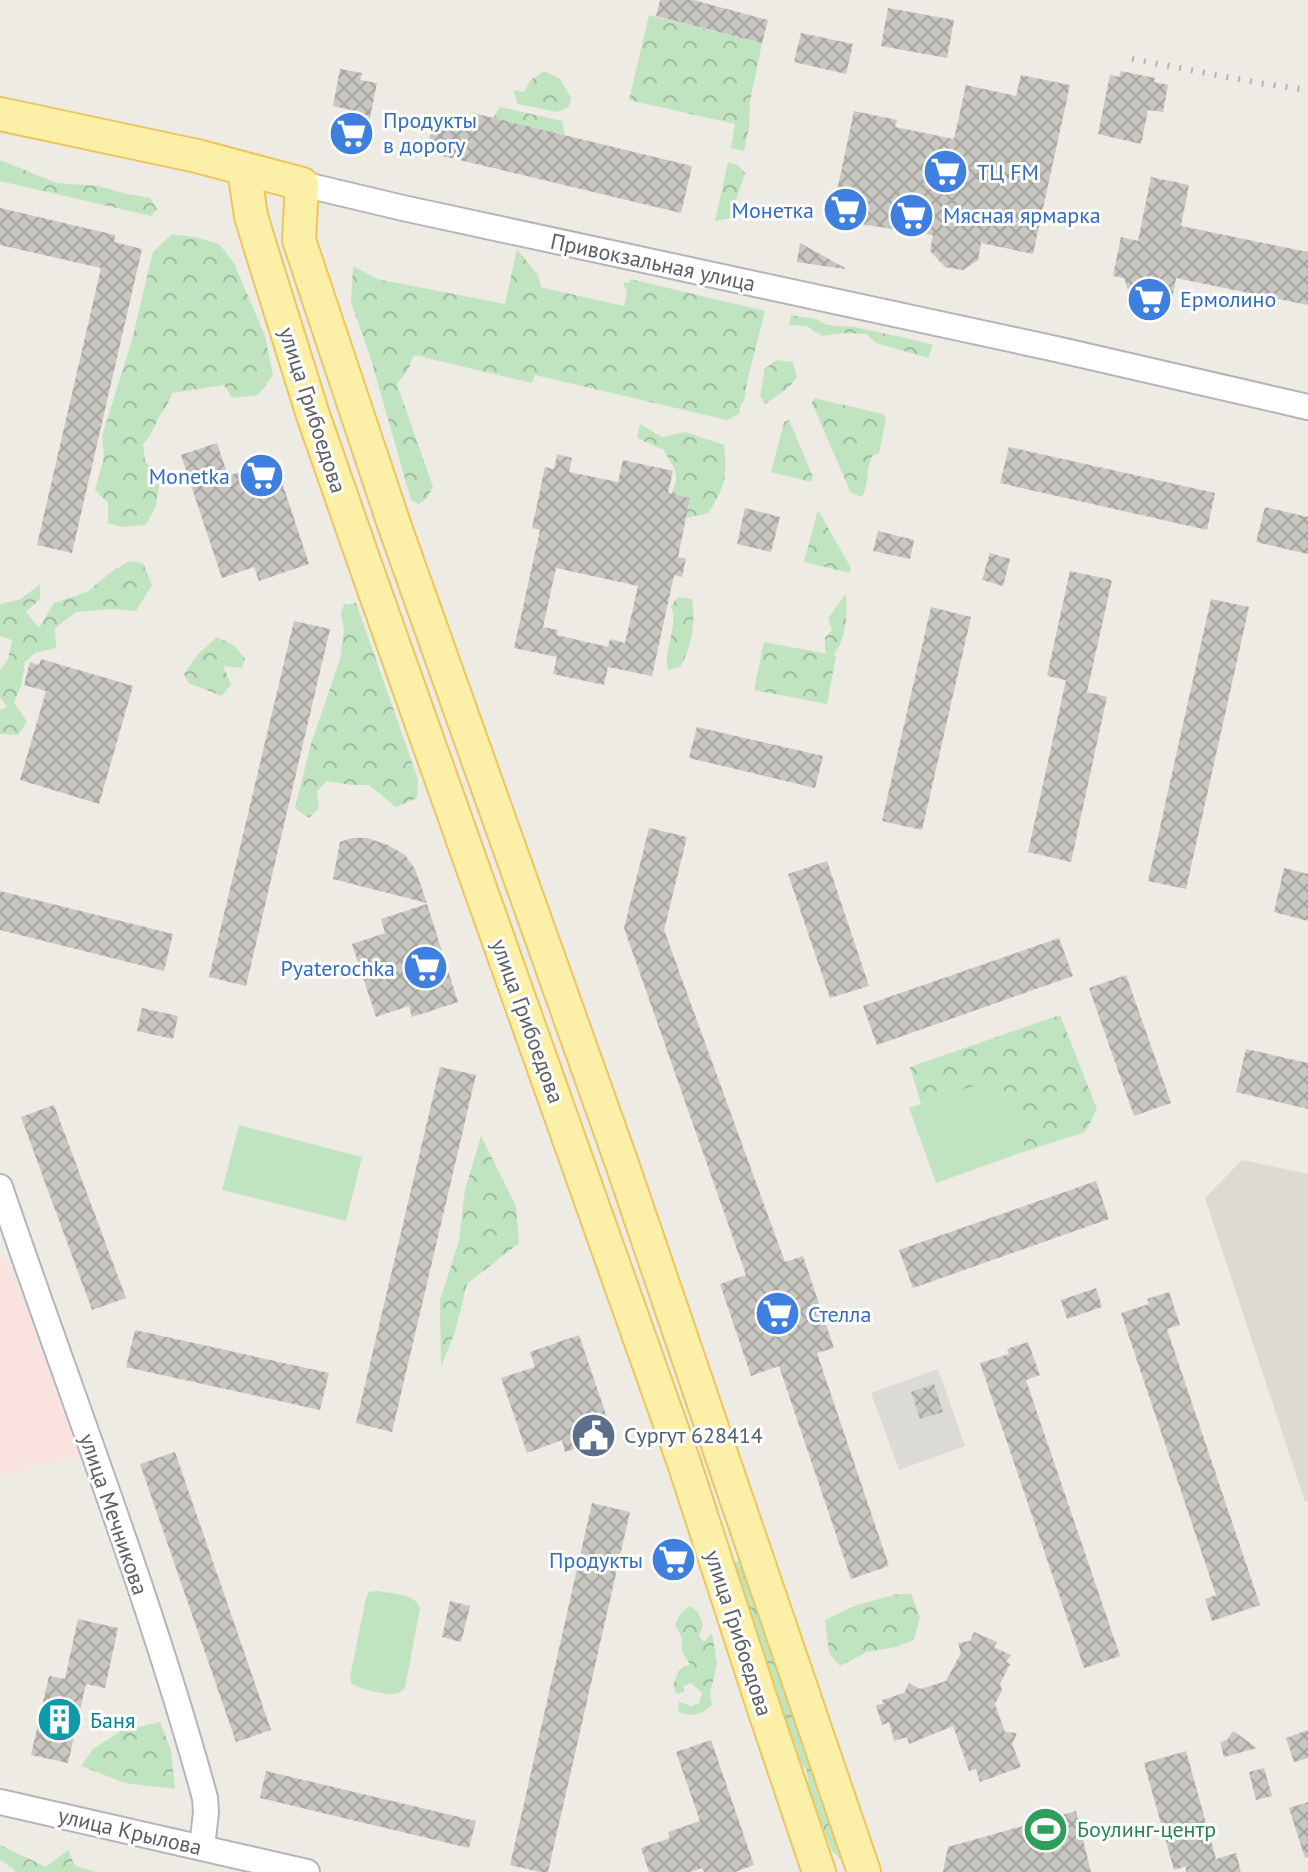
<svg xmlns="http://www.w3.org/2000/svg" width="1308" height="1872" viewBox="0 0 1308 1872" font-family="'PT Sans',sans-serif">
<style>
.industrial{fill:#dcdad5}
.education{fill:#dddad1}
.medical{fill:#fae2df}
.grass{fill:#c0e4c0}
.forest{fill:url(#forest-crowns)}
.building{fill:url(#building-cross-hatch);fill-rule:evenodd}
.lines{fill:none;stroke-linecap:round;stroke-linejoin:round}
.minor-casing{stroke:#b3b5b9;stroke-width:28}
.major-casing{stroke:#ecc65d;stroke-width:36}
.minor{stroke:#fff;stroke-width:24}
.major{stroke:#fcf0a9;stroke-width:32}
.rail{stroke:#b3b4b4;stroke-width:6;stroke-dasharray:2 10;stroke-linecap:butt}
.labels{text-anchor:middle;stroke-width:6;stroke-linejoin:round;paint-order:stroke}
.shop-label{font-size:22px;fill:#366cbe;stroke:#fff;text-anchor:start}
.street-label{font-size:22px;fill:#5b5e63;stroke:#fff}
.service-label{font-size:22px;fill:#4e5e75;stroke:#fff;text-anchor:start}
.culture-label{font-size:22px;fill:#0d838f;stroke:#fff;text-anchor:start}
.leisure-label{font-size:22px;fill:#27864d;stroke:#fff;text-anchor:start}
</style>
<defs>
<pattern id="forest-crowns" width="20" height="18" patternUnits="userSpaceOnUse" patternTransform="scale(2)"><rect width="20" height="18" fill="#c0e4c0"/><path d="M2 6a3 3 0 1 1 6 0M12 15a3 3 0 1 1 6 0" fill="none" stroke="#9fbca0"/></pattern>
<pattern id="building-cross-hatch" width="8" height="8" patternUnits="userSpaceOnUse" patternTransform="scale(2)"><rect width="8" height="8" fill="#c8c6c0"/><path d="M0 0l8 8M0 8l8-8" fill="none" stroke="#a5a4a0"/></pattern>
</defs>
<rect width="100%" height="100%" fill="#edebe3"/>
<polygon class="industrial" points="938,1369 965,1446 899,1470 871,1393"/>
<polygon class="education" points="1242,1160 1308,1174 1308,1501 1305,1502 1205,1198"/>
<polygon class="medical" points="0,1255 10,1266 80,1455 0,1476"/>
<g class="grass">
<polygon points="1000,1076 1026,1151 936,1183 909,1108"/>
<polygon points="239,1125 362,1157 346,1221 222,1190"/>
<path d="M378,1591C392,1594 415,1593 420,1608L405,1688C403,1690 401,1692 399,1693C390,1697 359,1689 351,1683L350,1677L366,1598L369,1592Z"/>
</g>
<g class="forest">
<polygon points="649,15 762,43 750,102 749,128 744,151 731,148 735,124 629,100"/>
<polygon points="544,71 559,78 571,97 569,107 557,112 518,104 513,90 524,92 530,81"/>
<polygon points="500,107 562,121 565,135 493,118"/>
<polygon points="0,160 57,183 98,186 127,194 150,198 157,209 151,216 0,181"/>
<polygon points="728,162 738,165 745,173 730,218 715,221"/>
<path d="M172,234L194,237L219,244L234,263L265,336L273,375L258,395L232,398L224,385L172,393C169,404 163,410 158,419C153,429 151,436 143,444L145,461L160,479L156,505L146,525L122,527L108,523V503L95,490L104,457L102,436L132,340L153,252Z"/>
<polygon points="517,249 538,275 541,287 548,289 624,306 627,292 623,283 629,283 630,279 765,311 747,382 744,401 741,404 739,414 727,420 535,375 532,383 414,355 408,370 397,384 433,487 427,498 419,504 411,500 371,359 351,302 353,266 377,279 505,304"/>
<polygon points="791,315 816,319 827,325 854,327 906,338 933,345 928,358 876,343 866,334 842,333 822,336 807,326 789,325"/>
<polygon points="776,360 793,362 797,377 789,387 765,404 760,396 765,369"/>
<path d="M814,398L883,414L886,419L879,453L872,456C866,469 869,484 862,497L851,493L812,403Z"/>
<polygon points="789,420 813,477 811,482 771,472 784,422"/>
<path d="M640,424L662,437L685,432L724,445C727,475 726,487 708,513L686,518L690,498L672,494L676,480L675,470L664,450L637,438Z"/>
<polygon points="818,510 851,568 850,573 804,562"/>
<polygon points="129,561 143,563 152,585 136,611 112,609 76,612 55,628 56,648 35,653 25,662 21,686 14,702 27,722 18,735 0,734 0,710 7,707 0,697 0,670 8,659 12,640 0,636 0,604 21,599 40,584 40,599 26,612 39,628 54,603 87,592 110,573"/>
<path d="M846,594C848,613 846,641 833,655L836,656L827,704L754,690L764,642L828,654L825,652V638L832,630L828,618Z"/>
<path d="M678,597L692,599C696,622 692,647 680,667L668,670C663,649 679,626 671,606Z"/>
<polygon points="356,603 418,779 417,798 396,807 369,785 352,785 327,781 317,791 319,808 309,818 295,808 311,744 340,659 344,630 341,613 344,605"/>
<polygon points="217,637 235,646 245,659 242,668 223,666 231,684 222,696 188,683 184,674 199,653"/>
<polygon points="1060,1015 1097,1109 1085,1132 1026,1151 999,1077 921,1104 910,1067"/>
<polygon points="481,1136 516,1206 519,1243 467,1284 455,1332 441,1367 440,1300 459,1241 465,1190"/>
<polygon points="742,1561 760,1601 760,1618 775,1643 818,1768 816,1785 819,1798 837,1811 846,1856 841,1860 832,1851 808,1787 807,1771 800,1761 772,1679 730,1570 734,1562"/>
<polygon points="897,1594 911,1594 920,1617 914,1640 896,1647 867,1652 840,1666 829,1653 825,1620 854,1606"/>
<path d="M690,1606L698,1612L703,1625L699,1636L704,1642L712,1633L717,1664L710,1693L712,1705C701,1715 692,1717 678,1712L679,1702L691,1706L699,1703L702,1693L691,1683L684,1686V1692L677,1694L673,1686L679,1670L690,1664L682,1652V1638L675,1625L681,1613Z"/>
<polygon points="160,1722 171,1750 175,1789 125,1783 81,1766 93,1749 121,1731"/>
<polygon points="0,1845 46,1867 68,1850 75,1866 96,1872 14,1872 15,1870 0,1860"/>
</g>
<g class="building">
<polygon points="660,0 693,0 768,20 762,43 656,16"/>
<polygon points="888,8 954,20 947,58 881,46"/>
<polygon points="801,33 853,44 846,74 794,62"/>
<polygon points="340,69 362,73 360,80 377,83 365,142 344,137 351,110 333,106"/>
<polygon points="1121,71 1155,78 1154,82 1168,85 1163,112 1148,110 1141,144 1098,134 1110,75 1119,77"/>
<polygon points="1021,75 1070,85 1033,254 981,243 978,260 963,270 945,267 930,251 933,235 847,222 834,205 854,111 897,120 895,127 954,139 966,85 1016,96"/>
<polygon points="473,113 692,166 681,213 426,152 433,123 469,131"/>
<polygon points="1151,177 1189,185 1181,226 1308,252 1308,305 1176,278 1170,310 1126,301 1128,290 1124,278 1113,276 1121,237 1138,241"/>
<polygon points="0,208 115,235 114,242 142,249 72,553 37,545 101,268 0,245"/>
<polygon points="800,243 845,268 844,269 797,262"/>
<polygon points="217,443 228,476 275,461 309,564 259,581 254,567 222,578 181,455"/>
<polygon points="1009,447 1215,493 1207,530 1000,483"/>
<path d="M557,454L572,458L569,472L618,482L623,460L673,471L668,493L690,498L678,557L686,559L682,577L674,575L652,676L608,667L604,685L553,674L557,657L514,648L540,530L532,528L545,467L554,469ZM556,568L638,586L625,643L610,639L608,647L557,635L558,630L543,627Z"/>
<polygon points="1265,507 1308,517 1308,554 1256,542"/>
<polygon points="745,508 780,517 771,552 737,544"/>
<polygon points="878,531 914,540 910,559 873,551"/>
<polygon points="990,553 1010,559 1003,586 982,580"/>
<polygon points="1070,571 1112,580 1087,692 1107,697 1071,862 1028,852 1066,680 1047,676"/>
<polygon points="1211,599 1249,607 1186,889 1148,881"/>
<polygon points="931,607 971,617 922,830 882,821"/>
<polygon points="294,621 330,629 246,986 209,977"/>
<polygon points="41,659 133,686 99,804 20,780 46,691 24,685 30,662 39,665"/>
<polygon points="697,727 823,756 815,788 689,758"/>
<polygon points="649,828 687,837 664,930 785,1262 803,1256 834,1348 817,1353 889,1566 851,1579 779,1366 751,1376 720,1284 746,1275 624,928"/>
<polygon points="352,838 367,838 388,845 405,855 415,869 427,903 333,879 340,842"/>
<polygon points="827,861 869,986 830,998 788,874"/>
<polygon points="1284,868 1308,874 1308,921 1274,912"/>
<polygon points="0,891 173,934 164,971 0,930"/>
<polygon points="427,904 458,1002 412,1017 409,1006 376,1017 352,944 385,933 381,919"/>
<polygon points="1059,938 1073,976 877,1045 863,1006"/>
<polygon points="1126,975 1171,1103 1134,1116 1089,988"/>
<polygon points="142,1008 178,1016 173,1039 137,1031"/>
<polygon points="1246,1049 1308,1063 1308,1109 1236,1092"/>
<polygon points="440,1067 476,1075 392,1432 356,1423"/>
<polygon points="54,1105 126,1298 92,1310 21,1117"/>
<polygon points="1096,1181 1109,1219 913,1288 899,1250"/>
<polygon points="1096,1288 1102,1307 1067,1319 1061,1300"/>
<polygon points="1169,1292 1180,1325 1167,1329 1260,1605 1212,1621 1205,1599 1216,1595 1121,1313 1149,1304 1147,1299"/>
<polygon points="135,1330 329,1373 320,1410 126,1367"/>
<polygon points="579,1335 613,1435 565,1452 562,1440 527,1453 501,1378 535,1367 530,1352"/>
<polygon points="1028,1342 1040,1375 1026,1380 1120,1656 1084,1668 980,1363 1009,1354 1007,1349"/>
<polygon points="934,1384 943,1412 920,1419 911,1392"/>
<polygon points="175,1452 271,1730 236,1742 140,1464"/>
<polygon points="592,1503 630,1512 548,1872 540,1872 510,1865"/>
<polygon points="450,1601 470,1606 461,1642 442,1637"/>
<polygon points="78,1619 118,1628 105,1688 86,1684 68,1763 31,1755 49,1676 65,1679"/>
<polygon points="974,1632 997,1642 994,1647 1011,1655 1006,1662 1010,1664 1000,1684 1002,1690 995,1704 1005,1732 1017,1733 1012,1744 1021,1767 980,1782 976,1769 969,1771 953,1726 909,1744 907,1737 894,1741 889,1722 882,1725 876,1705 883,1704 882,1700 904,1693 909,1683 920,1689 946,1681 961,1653 958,1643 970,1641"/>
<polygon points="1308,1730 1308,1758 1294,1762 1286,1738"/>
<polygon points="1233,1731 1257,1748 1224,1757 1220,1742 1227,1740"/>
<polygon points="711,1740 754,1865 735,1872 704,1872 702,1868 690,1872 649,1872 641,1848 670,1838 668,1832 700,1821 676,1752"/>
<polygon points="1186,1751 1216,1859 1236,1853 1241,1872 1186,1872 1186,1867 1194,1864 1174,1870 1144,1763"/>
<polygon points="1264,1768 1272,1796 1256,1800 1249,1772"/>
<polygon points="266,1771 476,1821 469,1848 260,1798"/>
<polygon points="1308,1802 1308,1857 1305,1858 1289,1808"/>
<polygon points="1076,1811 1091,1872 943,1872 948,1847"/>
</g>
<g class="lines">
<defs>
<g id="minor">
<polyline points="302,184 403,208 1056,349 1308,407"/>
<path d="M0,1187C69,1390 148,1590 205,1798L206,1812L202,1847"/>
<polyline points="0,1802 307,1872"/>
</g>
<g id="major">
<polyline points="0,114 197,156 302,184 299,240 395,527 621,1161 864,1872"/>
<polyline points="244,169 251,216 261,249 313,415 365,564 684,1463 763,1706 819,1872"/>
</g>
</defs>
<use href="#minor" class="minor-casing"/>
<use href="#major" class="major-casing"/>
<use href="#minor" class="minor"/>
<use href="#major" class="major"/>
<polyline class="rail" points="1132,59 1259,83 1308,90"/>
</g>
<defs>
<symbol id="supermarket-disc" viewBox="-11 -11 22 22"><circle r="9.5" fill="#3f7fe0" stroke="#fff"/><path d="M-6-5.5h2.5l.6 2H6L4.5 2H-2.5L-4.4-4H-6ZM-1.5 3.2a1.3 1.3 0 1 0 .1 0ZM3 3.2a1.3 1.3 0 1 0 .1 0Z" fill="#fff"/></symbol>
<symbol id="civic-disc" viewBox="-11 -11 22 22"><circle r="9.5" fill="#5c6f8a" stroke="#fff"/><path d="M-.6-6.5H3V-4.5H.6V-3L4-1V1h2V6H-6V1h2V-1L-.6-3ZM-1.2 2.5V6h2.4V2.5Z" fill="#fff"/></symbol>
<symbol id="building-disc" viewBox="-11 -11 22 22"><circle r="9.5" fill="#0f9aa8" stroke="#fff"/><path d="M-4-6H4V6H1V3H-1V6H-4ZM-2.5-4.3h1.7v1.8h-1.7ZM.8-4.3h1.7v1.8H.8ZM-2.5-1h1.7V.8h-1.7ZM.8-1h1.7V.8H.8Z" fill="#fff"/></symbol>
<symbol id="stadium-disc" viewBox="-11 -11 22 22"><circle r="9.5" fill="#2e9e5b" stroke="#fff"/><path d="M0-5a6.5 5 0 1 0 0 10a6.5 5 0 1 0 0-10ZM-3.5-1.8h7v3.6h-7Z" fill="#fff"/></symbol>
</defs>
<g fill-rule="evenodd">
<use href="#supermarket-disc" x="326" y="108" width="51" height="51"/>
<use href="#supermarket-disc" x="920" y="146" width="51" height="51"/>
<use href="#supermarket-disc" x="820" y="184" width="51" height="51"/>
<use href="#supermarket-disc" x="886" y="190" width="51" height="51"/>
<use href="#supermarket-disc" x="1124" y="274" width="51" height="51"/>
<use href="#supermarket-disc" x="236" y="450" width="51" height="51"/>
<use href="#supermarket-disc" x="400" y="942" width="51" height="51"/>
<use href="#supermarket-disc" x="752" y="1288" width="51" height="51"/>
<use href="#civic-disc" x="568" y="1410" width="51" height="51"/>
<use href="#supermarket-disc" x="648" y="1534" width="51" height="51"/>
<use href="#building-disc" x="34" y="1694" width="51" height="51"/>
<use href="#stadium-disc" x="1020" y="1804" width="51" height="51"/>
</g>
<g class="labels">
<g class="shop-label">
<text x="383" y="128">Продукты<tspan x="383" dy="25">в дорогу</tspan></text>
<text x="977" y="180">ТЦ FM</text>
<text x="814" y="218" text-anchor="end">Монетка</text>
<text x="943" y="223">Мясная ярмарка</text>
<text x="1180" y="307">Ермолино</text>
<text x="230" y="484" text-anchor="end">Monetka</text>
<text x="395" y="976" text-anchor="end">Pyaterochka</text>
<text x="808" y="1322">Стелла</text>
<text x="643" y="1568" text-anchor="end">Продукты</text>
</g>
<g class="street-label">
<text transform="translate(653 262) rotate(12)" y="8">Привокзальная улица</text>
<text transform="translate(313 410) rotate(72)" y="8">улица Грибоедова</text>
<text transform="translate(528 1021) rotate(70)" y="8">улица Грибоедова</text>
<text transform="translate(114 1514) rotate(71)" y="8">улица Мечникова</text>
<text transform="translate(739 1633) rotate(72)" y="8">улица Грибоедова</text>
<text transform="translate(130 1831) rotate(13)" y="8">улица Крылова</text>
</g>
<g class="service-label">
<text x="624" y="1443">Сургут 628414</text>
</g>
<g class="culture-label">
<text x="90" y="1728">Баня</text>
</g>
<g class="leisure-label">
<text x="1077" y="1837">Боулинг-центр</text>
</g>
</g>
</svg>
